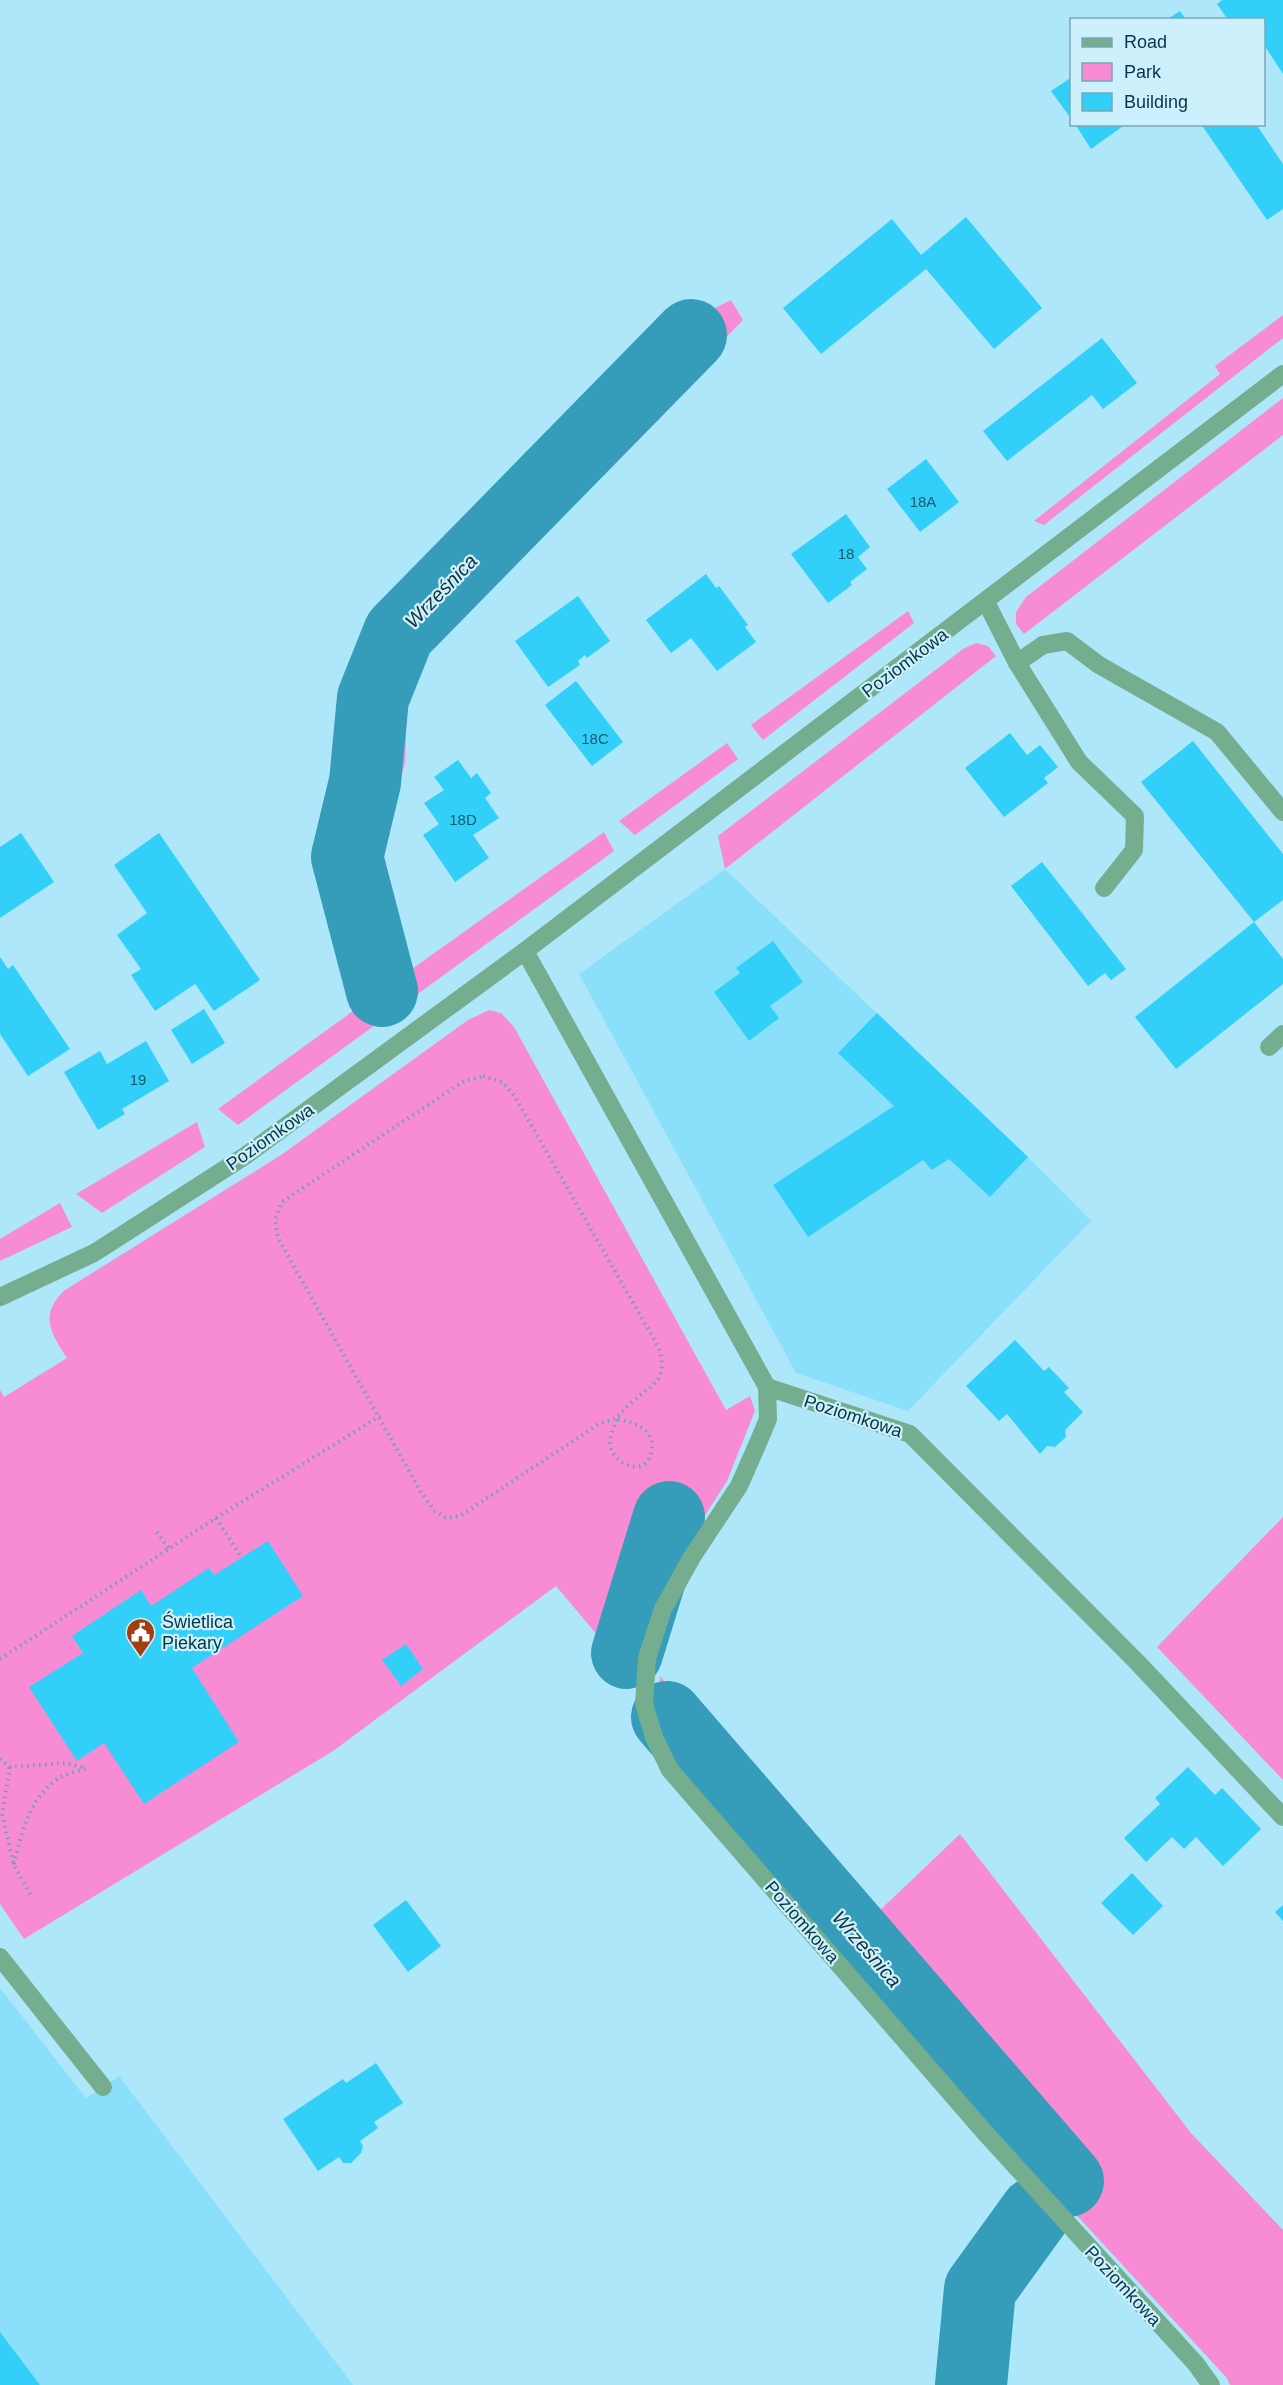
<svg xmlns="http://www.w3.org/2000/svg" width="1283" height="2385" viewBox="0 0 1283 2385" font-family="Helvetica,sans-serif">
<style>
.built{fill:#8ae0fb}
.green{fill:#f78cd5}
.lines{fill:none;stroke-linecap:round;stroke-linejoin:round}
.river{stroke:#359dba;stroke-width:72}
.building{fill:#32d0f9}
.path{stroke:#6da1b1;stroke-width:4;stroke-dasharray:1.5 4.5;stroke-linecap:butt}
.minor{stroke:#74ae8e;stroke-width:18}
.labels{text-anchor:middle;stroke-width:4.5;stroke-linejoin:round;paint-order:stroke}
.number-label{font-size:15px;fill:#125c70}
.street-label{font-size:18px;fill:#073642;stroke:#ccf1fd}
.poi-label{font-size:18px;fill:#073642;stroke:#ccf1fd;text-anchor:start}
.water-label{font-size:20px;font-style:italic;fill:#12313a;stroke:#ccf1fd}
</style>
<rect width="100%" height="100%" fill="#afe7fa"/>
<g class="built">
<polygon points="725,869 1028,1157 1091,1221 908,1411 796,1373 579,974"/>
<polygon points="0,1988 86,2098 119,2076 353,2385 0,2385"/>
</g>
<g class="green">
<polygon points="731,300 743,320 455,615 408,678 405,763 380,849 412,969 604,832 614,851 238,1125 218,1109 353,1011 330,850 332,821 348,786 349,736 354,700 384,629 679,326"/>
<polygon points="1283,315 1283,338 1044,525 1034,521 1220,374 1215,366"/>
<polygon points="1283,398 1283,435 1024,634 1016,624 1016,612 1026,597"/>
<polygon points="908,611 914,623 763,740 751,725"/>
<polygon points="976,643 988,646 996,656 725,869 718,836 963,649"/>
<polygon points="727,743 738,759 635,835 619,821"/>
<path d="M489,1010L501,1013L514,1027L726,1410L750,1396L755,1411L727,1481L657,1591L630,1674L556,1586L333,1751L24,1939L0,1904V1390L4,1397L67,1358C50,1332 39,1314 65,1290L281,1155L468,1020Z"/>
<polygon points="197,1122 205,1147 102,1213 76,1194"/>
<polygon points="60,1203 72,1227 0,1261 0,1239"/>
<polygon points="1283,1517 1283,1780 1157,1647"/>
<path d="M660,1676L875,1915L960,1834L1191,2133L1283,2230V2385H1230L1227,2378L995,2127L684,1768C667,1735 658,1714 660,1676Z"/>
</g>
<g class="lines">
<g class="river">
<polyline points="382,991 347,857 365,782 373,698 399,633 691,335"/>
<polyline points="627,1653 669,1517"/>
<polyline points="667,1717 1068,2181"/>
<polyline points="971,2385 980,2289 1035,2213"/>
</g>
</g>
<g class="building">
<polygon points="1222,0 1283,0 1283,74 1264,45 1264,20 1228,20 1217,4"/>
<polygon points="1180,11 1186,20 1166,20"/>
<polygon points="1072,77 1072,120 1051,91"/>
<polygon points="1075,124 1126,124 1091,149"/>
<polygon points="1201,124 1256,124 1283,164 1283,209 1267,220"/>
<polygon points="966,217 1042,308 994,349 926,269 821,354 783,308 892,219 921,255"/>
<polygon points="1102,338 1137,383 1103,409 1092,395 1007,461 983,431"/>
<polygon points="926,459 959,502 920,532 887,489"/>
<polygon points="846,514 870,547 858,557 867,569 850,582 852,585 828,603 791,554"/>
<polygon points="706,574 716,588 719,586 748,625 745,627 756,642 717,671 691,638 671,653 646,620"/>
<polygon points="578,596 610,641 587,658 585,655 578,661 580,665 548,687 515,641"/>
<polygon points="576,681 623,742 592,766 545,705"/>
<polygon points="1010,733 1027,755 1040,745 1058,767 1044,778 1048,783 1004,817 965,768"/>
<polygon points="1193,741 1283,854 1283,900 1254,922 1283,959 1283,984 1176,1069 1135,1017 1254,922 1141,782"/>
<polygon points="458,760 471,778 477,773 491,793 485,798 499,818 473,835 489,858 455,882 423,835 439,824 424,803 444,790 434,777"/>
<polygon points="21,833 54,882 0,918 0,847"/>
<polygon points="159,833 260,980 214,1011 195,984 155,1011 131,975 141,969 117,935 147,913 114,865"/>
<polygon points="1042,862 1126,969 1111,980 1105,973 1088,986 1011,886"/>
<polygon points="773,941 803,982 770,1006 779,1018 749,1041 714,992 740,973 736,968"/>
<polygon points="0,957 8,969 13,965 70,1049 28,1076 0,1034"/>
<polygon points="204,1009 225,1043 192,1064 171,1030"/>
<polygon points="877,1013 1028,1157 990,1197 949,1159 932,1170 923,1160 808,1237 773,1185 894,1106 838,1053"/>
<polygon points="146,1041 169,1081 122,1109 125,1114 98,1130 64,1072 100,1051 107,1064"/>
<polygon points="1015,1340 1044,1371 1049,1367 1069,1388 1064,1392 1083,1412 1065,1430 1066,1437 1055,1447 1047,1446 1040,1454 1007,1414 999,1421 966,1386"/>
<polygon points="268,1541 303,1596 192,1668 239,1742 144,1804 104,1743 77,1761 29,1687 83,1653 72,1636 141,1590 151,1606 209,1568 214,1575"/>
<polygon points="406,1644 423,1669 401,1686 382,1660"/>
<polygon points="1188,1767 1215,1795 1222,1788 1261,1829 1223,1866 1196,1837 1184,1849 1172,1837 1146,1862 1124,1838 1160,1804 1155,1798"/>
<polygon points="1132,1873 1163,1906 1133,1935 1101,1903"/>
<polygon points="406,1900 441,1946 408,1972 373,1925"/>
<polygon points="1283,1905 1283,1921 1275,1912"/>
<polygon points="376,2063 403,2103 374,2122 378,2128 360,2141 363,2146 361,2153 351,2163 343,2163 339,2157 318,2171 283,2119 343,2079 346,2083"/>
<polygon points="0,2332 40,2385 0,2385"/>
</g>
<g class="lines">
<g class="path">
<path d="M483,1076L502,1082L514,1095L659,1348C669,1384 651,1383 630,1404C615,1417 621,1418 600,1423L460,1516L446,1518L435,1511L422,1494L278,1238L275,1220L282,1202L464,1081Z"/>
<path d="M618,1419C637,1423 657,1431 651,1454C650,1459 647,1463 643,1465C630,1471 613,1459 610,1446C609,1436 614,1427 618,1419Z"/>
<polyline points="216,1518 380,1416"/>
<polyline points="157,1532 169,1549"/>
<polyline points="0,1659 216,1518 242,1558"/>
<polyline points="0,1759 10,1767 66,1763 86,1768"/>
<polyline points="10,1767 2,1814 14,1865 32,1898"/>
<path d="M14,1864C21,1833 30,1797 59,1778C67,1774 77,1771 86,1768"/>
</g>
<g class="minor">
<polyline points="986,602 1017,663 1079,762 1135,816 1134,850 1104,888"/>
<polyline points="1017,663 1043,645 1067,641 1099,665 1217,732 1283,812"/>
<polyline points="525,951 767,1387 768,1419 758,1443 739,1486 692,1557 663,1609 647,1658 644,1704 654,1737 670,1770 987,2135 1196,2364 1211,2385"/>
<polyline points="1269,1047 1283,1034"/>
<polyline points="0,1297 94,1253 245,1156 525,951 1283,374"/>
<polyline points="767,1387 910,1434 1137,1662 1283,1817"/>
<polyline points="0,1957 103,2087"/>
</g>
</g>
<defs>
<symbol id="civic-pin" viewBox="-11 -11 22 30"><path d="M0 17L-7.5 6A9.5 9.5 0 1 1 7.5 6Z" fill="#a33e13" stroke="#ccf1fd"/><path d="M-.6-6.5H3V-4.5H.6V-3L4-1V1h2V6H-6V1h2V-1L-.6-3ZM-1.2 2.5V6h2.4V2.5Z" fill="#fff"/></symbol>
</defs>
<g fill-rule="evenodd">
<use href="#civic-pin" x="124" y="1616" width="33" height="45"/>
</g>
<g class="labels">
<g class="number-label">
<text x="923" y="507">18A</text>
<text x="846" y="559">18</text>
<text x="595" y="744">18C</text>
<text x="463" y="825">18D</text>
<text x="138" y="1085">19</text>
</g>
<g class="street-label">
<text transform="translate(905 663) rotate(-37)" y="6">Poziomkowa</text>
<text transform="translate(270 1137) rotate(-35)" y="6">Poziomkowa</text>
<text transform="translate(853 1416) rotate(18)" y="6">Poziomkowa</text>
<text transform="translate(802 1922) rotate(49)" y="6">Poziomkowa</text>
<text transform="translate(1123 2286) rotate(47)" y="6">Poziomkowa</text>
</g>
<g class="poi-label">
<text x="162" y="1628">Świetlica<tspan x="162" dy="21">Piekary</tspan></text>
</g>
<g class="water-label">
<text transform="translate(441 591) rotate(-46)" y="7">Wrześnica</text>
<text transform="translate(867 1949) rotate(49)" y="7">Wrześnica</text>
</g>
</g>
<rect x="1070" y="18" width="195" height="108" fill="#ccf1fd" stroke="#7da6b2" stroke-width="1.5"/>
<rect x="1082" y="38" width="30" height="9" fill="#74ae8e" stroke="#7da6b2" stroke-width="1.5"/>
<text x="1124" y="48" font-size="18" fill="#073642">Road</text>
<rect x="1082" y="63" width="30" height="18" fill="#f78cd5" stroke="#7da6b2" stroke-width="1.5"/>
<text x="1124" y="78" font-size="18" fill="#073642">Park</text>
<rect x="1082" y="93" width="30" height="18" fill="#32d0f9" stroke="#7da6b2" stroke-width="1.5"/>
<text x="1124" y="108" font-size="18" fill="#073642">Building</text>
</svg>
